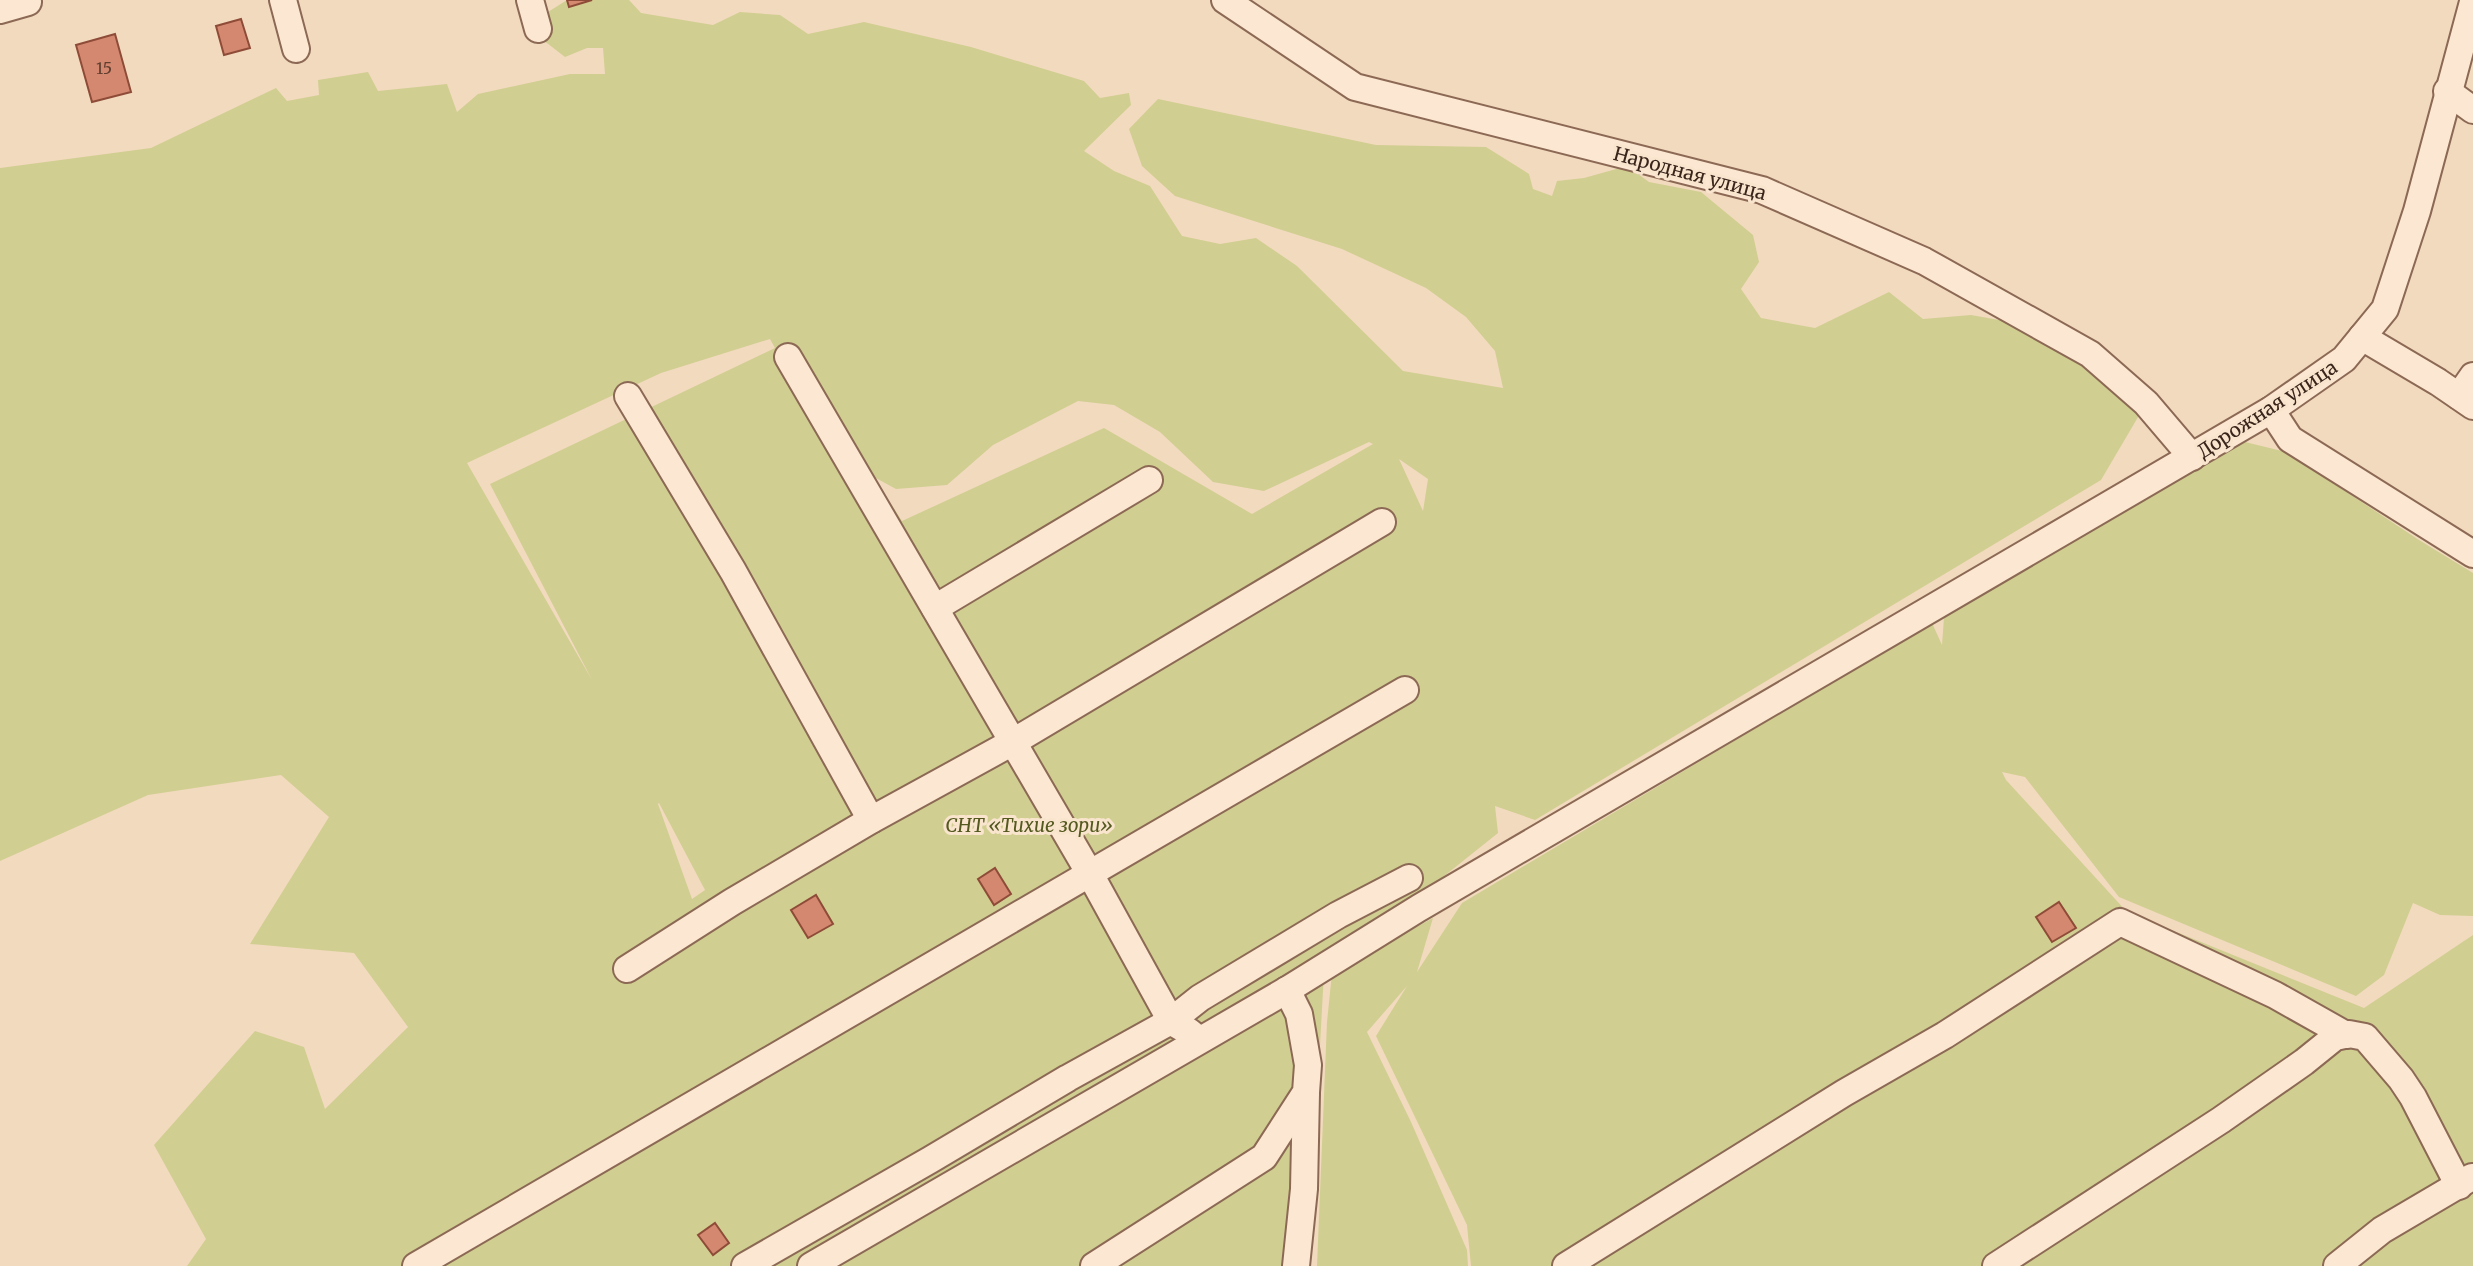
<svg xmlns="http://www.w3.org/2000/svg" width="2473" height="1266" viewBox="0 0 2473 1266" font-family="Merriweather,serif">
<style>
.green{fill:#d1ce91;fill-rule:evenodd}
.building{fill:#d48870;stroke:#8e4c38;stroke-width:2}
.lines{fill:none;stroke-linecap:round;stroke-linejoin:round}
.minor-casing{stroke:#8c6955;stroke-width:30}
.minor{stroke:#fce8d2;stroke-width:26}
.labels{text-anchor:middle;stroke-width:6;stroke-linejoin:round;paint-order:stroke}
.number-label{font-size:16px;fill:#603e30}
.street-label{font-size:19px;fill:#3a251b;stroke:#f9e5ce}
.park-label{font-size:19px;font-style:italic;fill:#54591f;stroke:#f9e5ce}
</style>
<rect width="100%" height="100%" fill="#f2dabe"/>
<g class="green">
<path d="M567,0H629L641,13L713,25L740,12L780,15L808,34L864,22L971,47L1084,81L1100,98L1129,93L1131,105L1084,151L1114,171L1150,186L1182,236L1220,244L1256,238L1297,266L1403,371L1503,388L1495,351L1466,317L1426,288L1342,249L1175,196L1142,166L1129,129L1158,99L1376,145L1486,147L1529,174L1533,189L1552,196L1557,181L1584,178L1627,166L1649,182L1701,192L1753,235L1759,262L1741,289L1761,318L1815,328L1889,292L1923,319L1971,315L2016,323L2102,371L2141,412L2101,480L1535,820L1495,806L1498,833L1324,972L1308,1266H187L206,1239L154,1145L255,1031L304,1047L325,1109L408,1027L354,953L250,944L329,817L281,775L148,795L0,861V168L151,148L276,88L287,101L319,95L318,80L368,72L378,91L447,84L457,112L478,94L570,74H605L603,48H587L565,57L543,40L540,17ZM770,339L775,348L490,484L592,680L467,463L661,373ZM1078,401L1114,405L1160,432L1213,482L1264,491L1369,442L1373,444L1252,514L1104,428L902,521L874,477L896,489L947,485L993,445ZM1399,459L1428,479L1423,511ZM659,803L705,890L692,899L658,804Z"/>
<polygon points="2241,441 2286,452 2419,540 2473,573 2473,916 2440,915 2413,903 2384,975 2356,996 2119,897 2025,777 2002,772 2006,780 2127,912 2364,1008 2473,935 2473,1266 1471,1266 1467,1225 1376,1036 1407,986 1367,1032 1411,1122 1467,1250 1468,1266 1317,1266 1327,1022 1332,973 1433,918 1417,972 1462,903 1932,623 1942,645 1945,603"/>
</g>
<g class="building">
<polygon points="567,0 592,0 569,7"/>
<polygon points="241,19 250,48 224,55 216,26"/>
<polygon points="115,34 131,92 92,102 76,45"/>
<polygon points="995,868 1011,894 994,905 978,879"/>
<polygon points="816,895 833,924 808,938 791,910"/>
<polygon points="2059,902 2076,928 2052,942 2036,917"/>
<polygon points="715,1223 729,1243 713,1255 698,1235"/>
</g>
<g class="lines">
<defs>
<g id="minor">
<polyline points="283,0 296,49"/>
<polyline points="530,0 538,29"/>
<polyline points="1225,0 1355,87 1762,190 1924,261 2090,354 2146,403 2192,457"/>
<polyline points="0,10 28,2 27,0"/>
<polyline points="2447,91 2473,110"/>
<polyline points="2362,337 2438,382 2473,406"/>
<path d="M788,357L1090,874L1171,1021C1180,1028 1192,1031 1198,1040"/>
<polyline points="628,396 733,571 871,820"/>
<polyline points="2459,396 2473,376"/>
<polyline points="2271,410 2290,439 2473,554"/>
<polyline points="935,608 1149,480"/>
<polyline points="627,969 732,902 871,820 1013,742 1382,522"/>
<polyline points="416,1266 1405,690"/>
<polyline points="745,1266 930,1160 1068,1078 1171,1021 1200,998 1338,915 1409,878"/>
<polyline points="811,1266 1287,990 1419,908 2271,410 2344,359 2385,309 2417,211 2473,2"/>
<polyline points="1094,1266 1264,1157 1306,1092 1308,1065 1299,1014 1287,990"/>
<polyline points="1296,1266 1304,1189 1306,1093"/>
<polyline points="1566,1266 1844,1093 1945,1035 2120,922 2275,995 2346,1035"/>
<polyline points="1996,1266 2221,1120 2304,1062 2335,1037 2349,1034 2365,1037 2401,1079 2413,1097 2459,1186"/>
<polyline points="2337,1266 2382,1230 2472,1177"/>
</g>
</defs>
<use href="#minor" class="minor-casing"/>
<use href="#minor" class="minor"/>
</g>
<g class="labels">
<g class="number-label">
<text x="104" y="74">15</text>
</g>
<g class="street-label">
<text transform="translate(1690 173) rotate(15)" y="7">Народная улица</text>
<text transform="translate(2267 409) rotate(-33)" y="7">Дорожная улица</text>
</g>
<g class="park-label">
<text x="1029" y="832">СНТ «Тихие зори»</text>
</g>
</g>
</svg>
